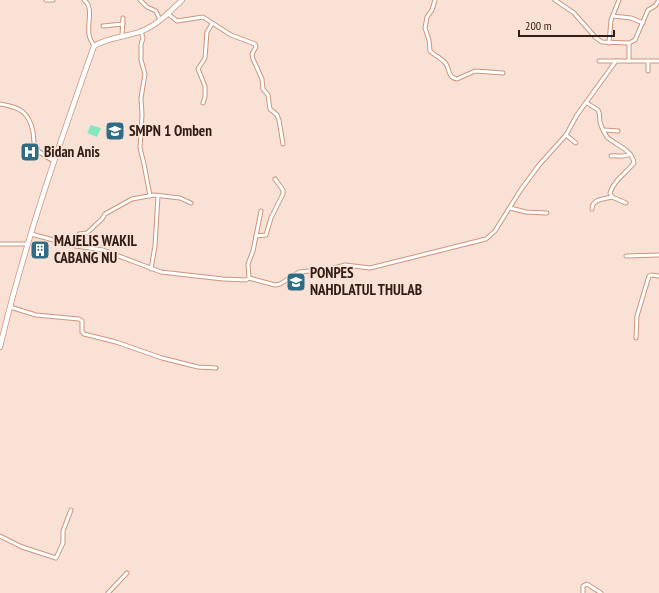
<svg xmlns="http://www.w3.org/2000/svg" width="659" height="593" viewBox="0 0 659 593" font-family="'PT Sans Narrow',sans-serif">
<style>
.park{fill:#85e7bd}
.lines{fill:none;stroke-linecap:round;stroke-linejoin:round}
.street-casing{stroke:#cd957c;stroke-width:5}
.primary-casing{stroke:#cd957c;stroke-width:6}
.street{stroke:#fff;stroke-width:3}
.primary{stroke:#fff;stroke-width:4.5}
.labels{text-anchor:middle;stroke-width:3.5;stroke-linejoin:round;paint-order:stroke}
.poi-label{font-size:15px;font-weight:bold;fill:#321c13;stroke:#fae1d6;text-anchor:start}
</style>
<rect width="100%" height="100%" fill="#fae1d6"/>
<polygon class="park" points="91,125 101,128 97,137 87,133"/>
<g class="lines">
<defs>
<g id="street">
<polyline points="46,0 53,0"/>
<path d="M84,0C94,7 87,23 89,34C89,38 92,42 94,46"/>
<polyline points="140,0 147,7 156,11 160,20"/>
<path d="M435,0L432,10L427,17L425,28L429,40L430,51C435,56 442,58 446,64C450,70 448,78 457,79L475,71L503,73"/>
<polyline points="555,0 574,13 596,38 602,42 629,43 635,40 648,10 655,6 659,0"/>
<polyline points="167,13 177,21 203,17 231,35 255,44 256,47 252,54 253,59 262,79 263,89 268,95 270,109 277,115 279,120 283,144"/>
<polyline points="613,16 631,18 643,23"/>
<polyline points="103,26 123,24"/>
<polyline points="141,31 143,38 141,45 141,60 145,74 141,98 142,115 140,148 144,164 150,196"/>
<polyline points="122,36 123,18"/>
<polyline points="609,43 611,20 619,0"/>
<polyline points="629,43 629,61"/>
<polyline points="599,61 659,61"/>
<polyline points="648,71 648,62"/>
<polyline points="203,103 205,97 205,86 198,69 205,58 207,32 212,24"/>
<path d="M587,103L598,110C601,115 599,118 600,122C601,126 605,134 607,137C615,145 632,149 634,163C626,173 614,180 610,193L612,197L626,203"/>
<path d="M0,104C20,107 29,112 33,132C34,137 33,144 36,148C40,154 48,158 54,161"/>
<polyline points="604,130 618,131"/>
<polyline points="566,135 576,143"/>
<path d="M611,156C618,155 624,158 630,154"/>
<polyline points="510,208 526,212 547,213"/>
<path d="M592,209C592,199 604,199 612,197"/>
<polyline points="31,234 76,246 103,250 161,272 223,279 246,280 249,278 248,264 253,251 256,236 266,235 271,218 283,194 283,190 275,179"/>
<polyline points="256,236 261,211"/>
<polyline points="0,244 28,244"/>
<polyline points="76,246 79,234 87,233 102,219 105,214 132,199 154,195 180,198 191,203"/>
<polyline points="626,256 659,255"/>
<polyline points="151,269 155,246 158,196"/>
<polyline points="249,278 275,285 280,284 299,272 331,269 345,265 370,268 486,239 495,231 520,191 539,165 566,135 577,115 616,61"/>
<polyline points="10,307 36,315 79,319 82,321 82,332 84,334 116,342 162,358 198,367 216,368"/>
<polyline points="636,338 637,316 649,276 652,275 659,276"/>
<polyline points="0,536 22,547 56,558 63,543 63,531 71,510"/>
<polyline points="108,593 127,573"/>
<polyline points="583,593 583,586 587,584 601,593"/>
</g>
<path id="primary" d="M0,347C24,245 59,145 94,46C109,37 126,37 142,31C157,25 171,11 182,0"/>
</defs>
<use href="#street" class="street-casing"/>
<use href="#primary" class="primary-casing"/>
<use href="#street" class="street"/>
<use href="#primary" class="primary"/>
</g>
<defs>
<symbol id="school-square" viewBox="-11 -11 22 22"><rect x="-9" y="-9" width="18" height="18" rx="4" fill="#306d84" stroke="#fae1d6"/><path d="M0-5L7-2L0 1L-7-2ZM-4 1L0 2.5L4 1V4Q0 6-4 4Z" fill="#fff"/></symbol>
<symbol id="hospital-square" viewBox="-11 -11 22 22"><rect x="-9" y="-9" width="18" height="18" rx="4" fill="#306d84" stroke="#fae1d6"/><path d="M-5-5h3v3.5h4V-5h3V5h-3V1.5h-4V5h-3Z" fill="#fff"/></symbol>
<symbol id="building-square" viewBox="-11 -11 22 22"><rect x="-9" y="-9" width="18" height="18" rx="4" fill="#306d84" stroke="#fae1d6"/><path d="M-4-6H4V6H1V3H-1V6H-4ZM-2.5-4.3h1.7v1.8h-1.7ZM.8-4.3h1.7v1.8H.8ZM-2.5-1h1.7V.8h-1.7ZM.8-1h1.7V.8H.8Z" fill="#fff"/></symbol>
</defs>
<g fill-rule="evenodd">
<use href="#school-square" x="104" y="120" width="22" height="22"/>
<use href="#hospital-square" x="19" y="141" width="22" height="22"/>
<use href="#building-square" x="29" y="239" width="22" height="22"/>
<use href="#school-square" x="285" y="271" width="22" height="22"/>
</g>
<g class="labels">
<g class="poi-label">
<text x="129" y="136">SMPN 1 Omben</text>
<text x="44" y="157">Bidan Anis</text>
<text x="54" y="246">MAJELIS WAKIL<tspan x="54" dy="17">CABANG NU</tspan></text>
<text x="310" y="278">PONPES<tspan x="310" dy="17">NAHDLATUL THULAB</tspan></text>
</g>
</g>
<path d="M519 30v6h95v-6" fill="none" stroke="#321c13" stroke-width="2"/>
<text x="525" y="30" font-size="12" fill="#321c13" stroke="#fae1d6" stroke-width="3" paint-order="stroke">200 m</text>
</svg>
